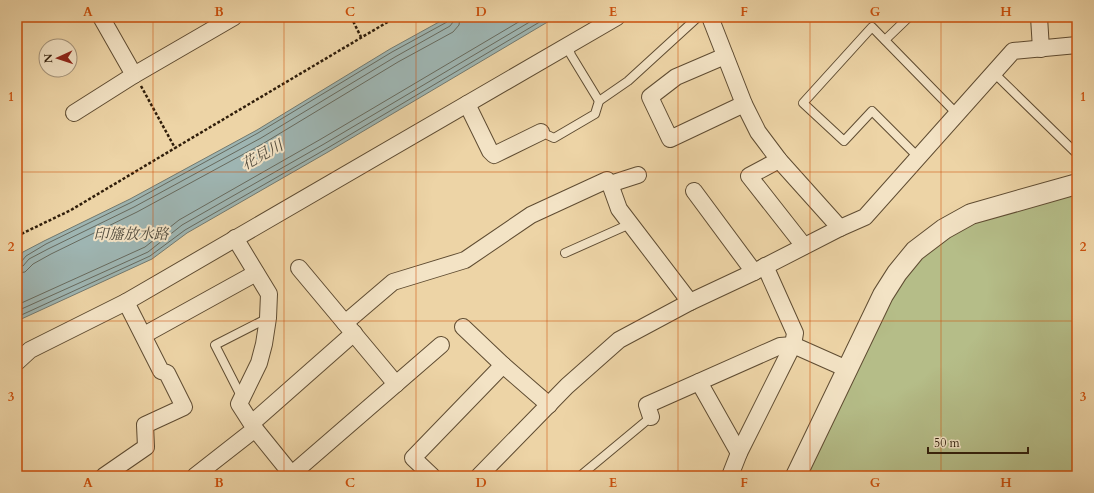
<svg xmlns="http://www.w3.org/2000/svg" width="1094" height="493" viewBox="0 0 1094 493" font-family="Cardo,'Noto Serif JP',serif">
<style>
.green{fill:#b5bd88;stroke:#726e4a}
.water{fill:#9eb5b2;stroke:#72796f}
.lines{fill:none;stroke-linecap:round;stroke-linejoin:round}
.shore{stroke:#676a5e;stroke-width:1}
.service-casing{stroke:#5f4c32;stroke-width:10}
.minor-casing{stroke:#5f4c32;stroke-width:18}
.tertiary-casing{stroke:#5f4c32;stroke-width:22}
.path{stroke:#301e0b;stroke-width:2.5;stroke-dasharray:3 2;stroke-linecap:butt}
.service{stroke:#f3e3c5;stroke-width:8}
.minor{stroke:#f3e3c5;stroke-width:16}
.tertiary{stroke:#f3e3c5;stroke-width:20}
.grid{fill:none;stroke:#cc500c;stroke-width:1;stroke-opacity:0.55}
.labels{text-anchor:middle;stroke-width:4;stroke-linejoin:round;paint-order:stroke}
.water-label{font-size:15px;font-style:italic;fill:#514b3d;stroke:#f3e3c5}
.neatline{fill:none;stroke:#cc500c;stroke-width:1.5}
.grid-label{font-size:13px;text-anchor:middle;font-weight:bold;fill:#cc500c}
</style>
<rect width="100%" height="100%" fill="#edd4a6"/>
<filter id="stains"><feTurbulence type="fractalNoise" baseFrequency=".005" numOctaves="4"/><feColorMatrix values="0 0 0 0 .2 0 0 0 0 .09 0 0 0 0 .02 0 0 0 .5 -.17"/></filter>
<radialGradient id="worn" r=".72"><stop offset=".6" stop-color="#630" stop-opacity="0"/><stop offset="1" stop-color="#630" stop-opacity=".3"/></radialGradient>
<polygon class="green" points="1077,191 1077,476 805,476 891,297 921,256 966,225"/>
<polygon class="water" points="448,17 556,17 328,152 187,233 152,259 17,321 17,260 23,252 44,241 130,199 257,130 390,49"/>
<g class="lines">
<g class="shore">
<polyline points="17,262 21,262 26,256 46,244 132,202 258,133 392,52 447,22 449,17"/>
<polyline points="17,267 23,266 29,259 48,249 134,207 261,138 395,57 450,26 453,22 454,17"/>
<polyline points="17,273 25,272 33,264 51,254 137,212 264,143 398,62 453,32 459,25 460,17"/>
<polyline points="17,305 145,247 179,220 321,139 527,17"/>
<polyline points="17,311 148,252 182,225 324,144 538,17"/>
<polyline points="17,317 150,256 185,230 326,149 548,17"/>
</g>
<defs>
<g id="service">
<polyline points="885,40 909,17"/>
<polyline points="568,46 571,55 599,101"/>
<polyline points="994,73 1077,154"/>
<polyline points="541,132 554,138 595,114 599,101 628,81 698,17"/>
<polyline points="918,157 872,111 844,141 803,103 872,27 957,114"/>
<polyline points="565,253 630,224"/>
<polyline points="242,398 215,345 268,318"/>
<polyline points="580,476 651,417"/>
</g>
<g id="minor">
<polyline points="101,17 134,75 234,17"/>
<polyline points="710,17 744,104 758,132 779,160 840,228"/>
<polyline points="1039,17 1041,49"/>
<polyline points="725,56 676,77 650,97 670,139 744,104"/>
<polyline points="467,104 490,151 494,155 541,132"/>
<polyline points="74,113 134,75"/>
<polyline points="779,160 749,176 804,246"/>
<polyline points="610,184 638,175"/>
<polyline points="694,191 754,272"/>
<polyline points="299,268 396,384"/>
<polyline points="345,323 393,282 465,260 531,215 607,180 610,184 619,209 690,302"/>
<polyline points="463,327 503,365 549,405"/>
<polyline points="144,335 256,273"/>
<polyline points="17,362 30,350 126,302 617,17"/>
<polyline points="699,382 739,453"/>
<polyline points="651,417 647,405 780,346 793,345 847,369"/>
<polyline points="252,423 354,333"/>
<polyline points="255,429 293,476"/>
<polyline points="292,474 441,345"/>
<polyline points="104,476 146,447 145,425 184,407 167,373 161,371 126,302"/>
<polyline points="195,476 255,429 239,404 259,363 264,344 268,318 269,294 235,238"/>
<polyline points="432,476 413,458 503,365"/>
<polyline points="479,476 567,386 619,340 690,302 754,272 840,228 865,217 1013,51 1077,45"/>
<polyline points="730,476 739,453 793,345 795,333 765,266"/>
</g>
<polyline id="tertiary" points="796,476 883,295 897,273 915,251 944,229 971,214 1077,184"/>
</defs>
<use href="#service" class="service-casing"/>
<use href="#minor" class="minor-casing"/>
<use href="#tertiary" class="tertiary-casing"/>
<g class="path">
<polyline points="351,17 361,37"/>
<polyline points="141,86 175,148 396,17"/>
<polyline points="17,236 71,210 175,148"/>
</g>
<use href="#service" class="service"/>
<use href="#minor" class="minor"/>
<use href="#tertiary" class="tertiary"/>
</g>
<path class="grid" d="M153,17V476M284,17V476M416,17V476M547,17V476M678,17V476M810,17V476M941,17V476M17,172H1077M17,321H1077"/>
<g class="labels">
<g class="water-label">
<text transform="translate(262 155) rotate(-29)" y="5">花見川</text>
<text x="131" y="239">印旛放水路</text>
</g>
</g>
<rect width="1094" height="493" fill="none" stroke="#edd4a6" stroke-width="44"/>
<g transform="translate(58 58) rotate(267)"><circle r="19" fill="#f3e3c5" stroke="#a5947b"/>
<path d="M0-3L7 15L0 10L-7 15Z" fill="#8f2418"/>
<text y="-6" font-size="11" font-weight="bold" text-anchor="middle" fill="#301e0b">N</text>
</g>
<path d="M928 447v6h100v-6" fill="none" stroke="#301e0b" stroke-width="2"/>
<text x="934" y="447" font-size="12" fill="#301e0b" stroke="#f3e3c5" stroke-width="3" paint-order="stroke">50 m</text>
<rect x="22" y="22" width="1050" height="449" class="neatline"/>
<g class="grid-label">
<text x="88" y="16">A</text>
<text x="219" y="16">B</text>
<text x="350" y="16">C</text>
<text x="481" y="16">D</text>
<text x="613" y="16">E</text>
<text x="744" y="16">F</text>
<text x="875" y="16">G</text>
<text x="1006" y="16">H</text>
<text x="11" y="101">1</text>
<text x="1083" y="101">1</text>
<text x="11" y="251">2</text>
<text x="1083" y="251">2</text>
<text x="11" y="401">3</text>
<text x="1083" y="401">3</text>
<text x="88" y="487">A</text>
<text x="219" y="487">B</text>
<text x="350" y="487">C</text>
<text x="481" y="487">D</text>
<text x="613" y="487">E</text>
<text x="744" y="487">F</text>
<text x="875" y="487">G</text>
<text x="1006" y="487">H</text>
</g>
<rect width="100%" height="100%" filter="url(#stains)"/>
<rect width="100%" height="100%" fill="url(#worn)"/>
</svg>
